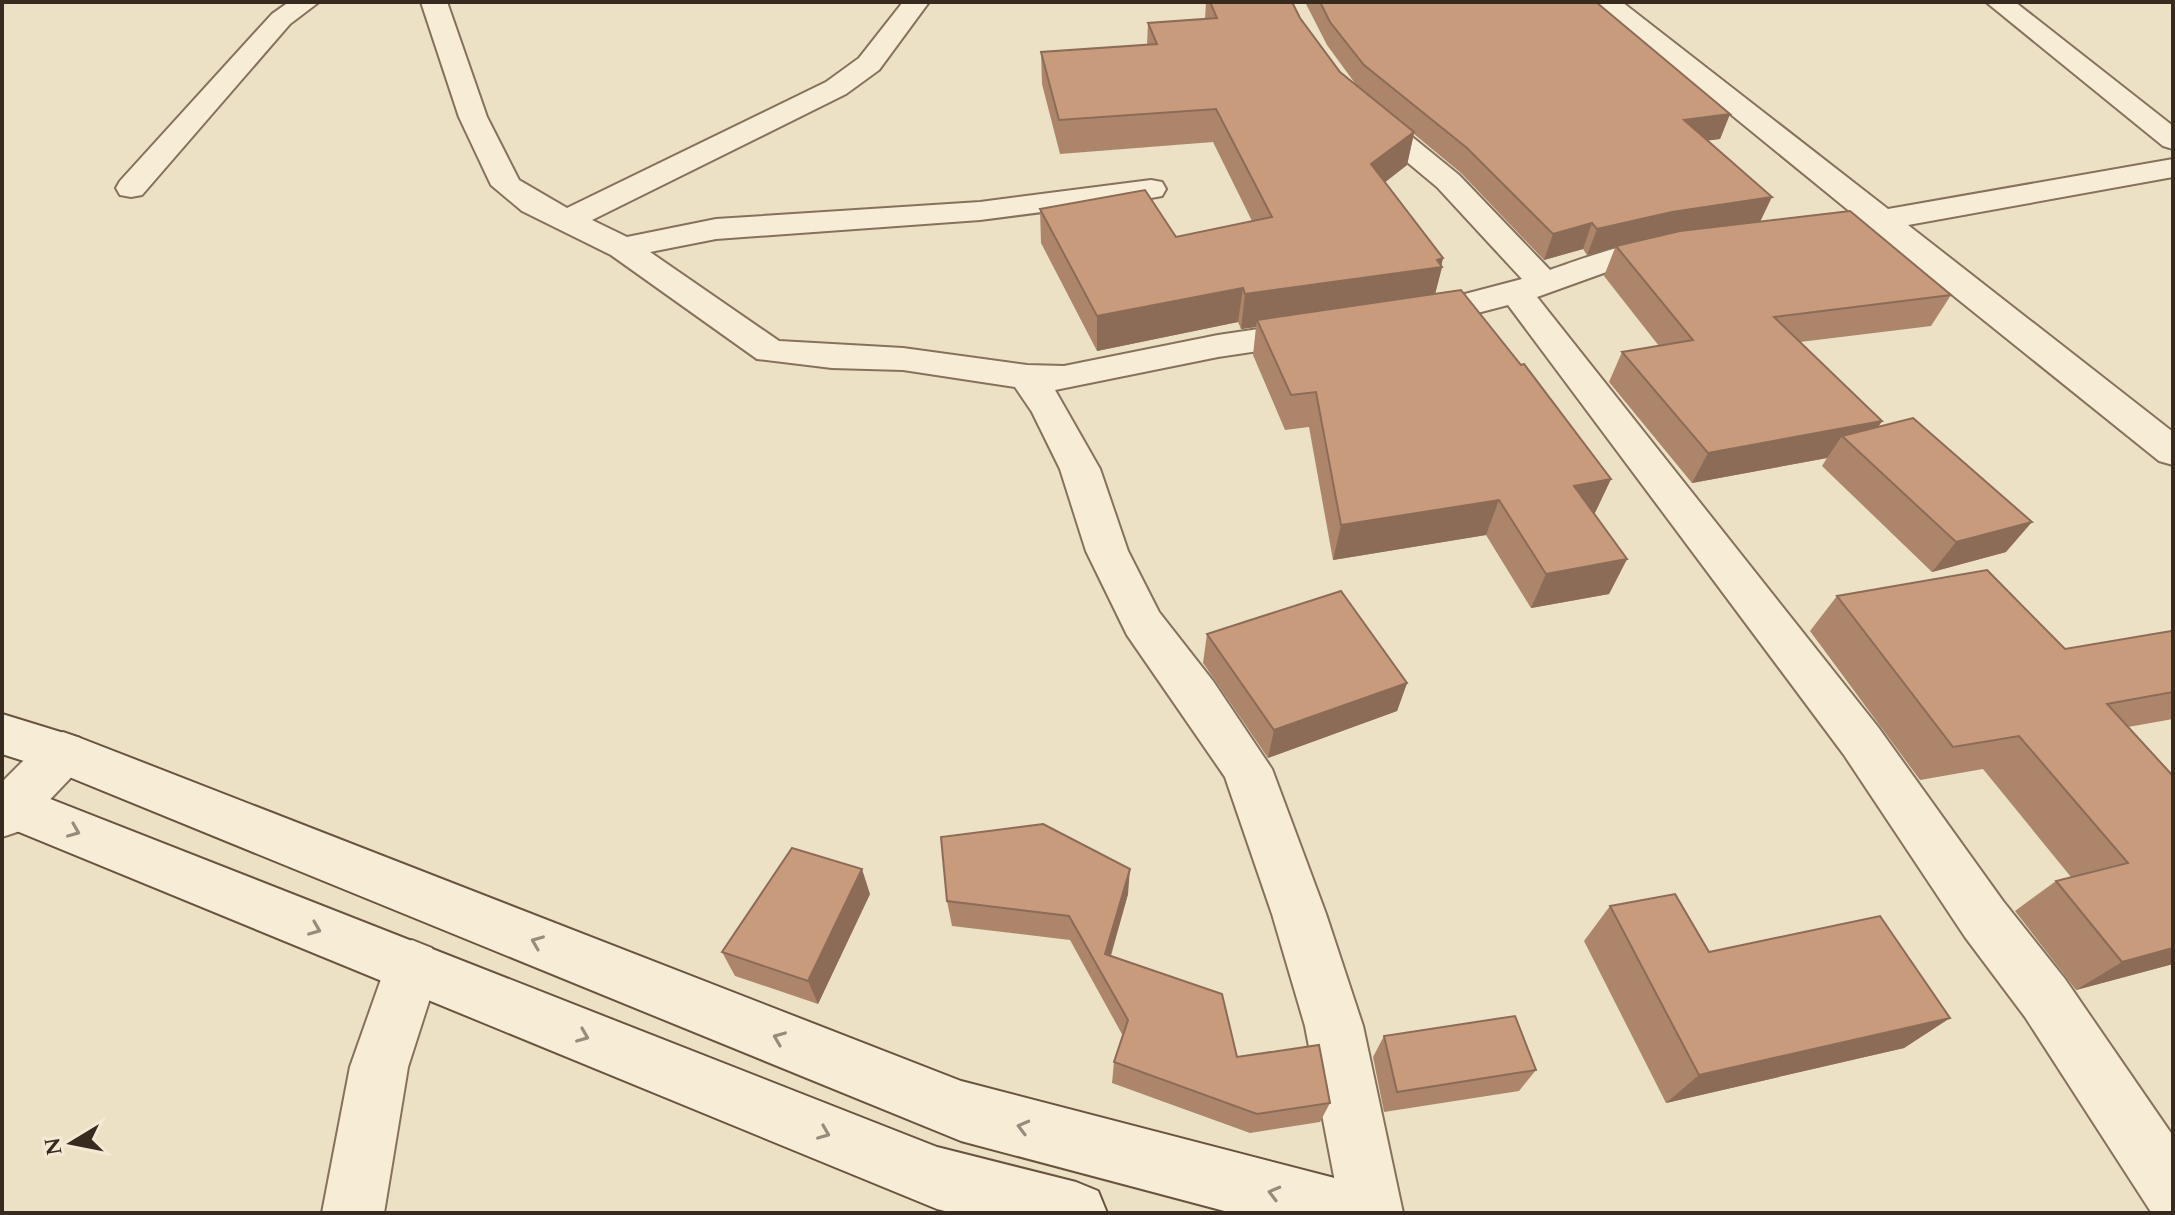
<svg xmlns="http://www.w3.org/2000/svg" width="2175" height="1215" viewBox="0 0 2175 1215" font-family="Spectral,serif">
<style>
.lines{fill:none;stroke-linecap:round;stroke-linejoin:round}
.street-casing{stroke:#86715c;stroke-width:4}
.secondary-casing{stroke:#68533f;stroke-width:4}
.street{fill:#f7edd7;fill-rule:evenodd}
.secondary{fill:#f7edd7;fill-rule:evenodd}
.wall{fill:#ac856b}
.shaded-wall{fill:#8c6c57}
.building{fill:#c89b7c;stroke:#8c6c57;stroke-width:2}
.oneway{stroke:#978c7b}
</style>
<rect width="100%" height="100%" fill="#ece0c5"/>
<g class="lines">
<defs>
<g id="street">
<polygon points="289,2 319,2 290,24 142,195 131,197 120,195 116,188 120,181 272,14"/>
<polygon points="421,2 447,2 487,117 519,180 567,208 826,82 859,58 903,2 929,2 879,70 846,94 592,220 627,237 716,219 980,202 1151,180 1162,182 1166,189 1162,196 1151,198 980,220 716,239 650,252 779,341 903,348 1027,365 1064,366 1218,335 1312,321 1325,324 1330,332 1325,340 1312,343 1218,357 1055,390 1100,469 1128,551 1159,612 1213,681 1272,769 1326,914 1363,1026 1403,1213 1341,1213 1305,1026 1272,914 1225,777 1127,635 1086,551 1060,469 1032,412 1015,387 903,370 832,368 757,359 611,255 522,211 491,185 459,117"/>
<polygon points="1593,2 1622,2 1888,209 2173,159 2173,177 1908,225 2173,432 2173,465 2159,461 1873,231 1805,239 1794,236 1789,229 1794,222 1853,214"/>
<polygon points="1986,2 2015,2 2173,126 2173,149 2163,146"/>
<path d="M1363,102L1373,105L1459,175L1550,270C1581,259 1650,233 1681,241L1685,248L1681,255L1612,270L1537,297L1878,727L2003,901L2065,979L2173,1136V1213L2151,1212L2025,1017L1965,937L1844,755L1508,305L1416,329L1404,326L1399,318L1404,310L1522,279L1437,187L1353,117L1349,111L1353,105Z"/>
<polygon points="63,732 80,738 87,753 80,768 20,831 2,837 2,782 46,738"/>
<polygon points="412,940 432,948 440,967 408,1067 384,1213 322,1213 350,1067 392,948"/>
</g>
<g id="secondary">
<polygon points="2,714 80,738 961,1081 1350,1182 1372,1191 1381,1213 1232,1213 961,1141 52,770 2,754"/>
<polygon points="2,780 937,1147 1076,1182 1098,1191 1107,1213 953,1213 937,1209 2,825"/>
</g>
</defs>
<use href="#street" class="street-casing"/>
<use href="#secondary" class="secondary-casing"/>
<use href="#street" class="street"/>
<use href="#secondary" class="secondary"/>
</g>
<g class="wall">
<polygon points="1206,2 1292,2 1300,18 1340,72 1357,86 1327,45 1305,2 1596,2 1730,114 1720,139 1707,140 1760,221 1951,295 1931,326 1800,342 1882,421 1878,427 2006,552 1932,572 1822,466 1827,458 1692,483 1609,382 1622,352 1659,346 1604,276 1615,248 1587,255 1583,249 1544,260 1461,173 1414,134 1407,165 1385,182 1443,258 1441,266 1442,267 1435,294 1611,479 1594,514 1627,559 1609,594 1531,608 1486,535 1333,560 1309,427 1285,430 1253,355 1256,327 1241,329 1238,322 1097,351 1041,243 1040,209 1176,237 1252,221 1213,142 1060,154 1042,84 1041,52 1147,45 1148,23 1205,19"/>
<polygon points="1837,596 2065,649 2173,633 2173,719 2128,727 2173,776 2173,964 2076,990 2015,911 2056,881 2071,877 1983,769 1920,780 1810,631"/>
<polygon points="1207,634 1407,683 1397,711 1268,758 1203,663"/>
<polygon points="870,894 818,1004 735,976 722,952"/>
<polygon points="1128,894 1111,956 1237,1057 1330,1103 1320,1122 1250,1133 1112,1083 1114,1062 1123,1036 1070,940 952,926 947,901"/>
<polygon points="1610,906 1709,952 1950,1018 1904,1048 1666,1103 1584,941"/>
<polygon points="1384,1036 1536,1070 1519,1091 1384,1112 1373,1057"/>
</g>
<g class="shaded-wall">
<polygon points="1730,114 1720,139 1674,145 1684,120"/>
<polygon points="1414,132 1407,165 1365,198 1371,164"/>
<polygon points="1772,197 1760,222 1616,246 1615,248 1587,255 1597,229 1672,212"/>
<polygon points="1592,223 1583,249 1544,260 1553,234"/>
<polygon points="1443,258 1441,267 1442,267 1433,302 1257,320 1256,327 1241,329 1245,294"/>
<polygon points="1243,288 1238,322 1097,351 1097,316"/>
<polygon points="1882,421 1862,452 1842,436 1827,458 1692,483 1708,453"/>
<polygon points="1611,479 1595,513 1558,520 1574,486"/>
<polygon points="1499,500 1486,535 1333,560 1341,525"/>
<polygon points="2032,522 2006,552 1932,572 1956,542"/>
<polygon points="1627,559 1609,594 1531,608 1546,574"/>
<polygon points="1407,683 1397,711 1268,758 1274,730"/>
<polygon points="862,869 870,894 818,1004 808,981"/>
<polygon points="1130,869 1128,894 1104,978 1105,954"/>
<polygon points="2173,948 2173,964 2076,990 2122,962"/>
<polygon points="1950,1018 1904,1048 1666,1103 1699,1075"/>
</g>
<g class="building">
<polygon points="1210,2 1292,2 1300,18 1340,72 1414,132 1371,164 1443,258 1437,260 1442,267 1245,294 1243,288 1097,316 1040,209 1145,190 1176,237 1272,217 1216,109 1059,120 1041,52 1157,44 1148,23 1217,18"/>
<polygon points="1320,2 1596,2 1730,114 1684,120 1772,197 1672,212 1597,229 1592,223 1553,234 1467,148 1364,65 1330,22"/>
<polygon points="1850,211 1951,295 1774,317 1882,421 1708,453 1622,352 1693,340 1616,246 1680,231"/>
<polygon points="1461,290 1521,365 1524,364 1611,479 1574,486 1627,559 1546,574 1499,500 1341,525 1316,392 1291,395 1257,320"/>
<polygon points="1913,418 2032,522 1956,542 1842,436"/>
<polygon points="1987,570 2065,649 2171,631 2173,633 2173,692 2107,704 2173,776 2173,948 2122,962 2056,881 2128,863 2019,736 1953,747 1837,596"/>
<polygon points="1341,591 1407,683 1274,730 1207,634"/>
<polygon points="1043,824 1130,869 1105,954 1222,994 1237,1057 1319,1045 1330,1103 1257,1114 1114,1062 1128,1020 1069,916 947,901 941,837"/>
<polygon points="792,848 862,869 808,981 722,952"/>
<polygon points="1675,894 1709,952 1880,916 1950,1018 1699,1075 1610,906"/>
<polygon points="1515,1016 1536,1070 1397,1092 1384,1036"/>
</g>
<defs><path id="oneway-chevron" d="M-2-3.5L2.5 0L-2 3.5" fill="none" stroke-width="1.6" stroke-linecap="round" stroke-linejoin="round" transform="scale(2)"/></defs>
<g class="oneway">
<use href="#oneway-chevron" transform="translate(74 831) rotate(22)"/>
<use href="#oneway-chevron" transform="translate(315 929) rotate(22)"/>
<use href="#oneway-chevron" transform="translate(537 942) rotate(-158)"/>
<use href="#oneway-chevron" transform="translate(583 1036) rotate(22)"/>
<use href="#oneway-chevron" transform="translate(779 1038) rotate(-158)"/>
<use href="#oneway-chevron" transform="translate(1023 1127) rotate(-165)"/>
<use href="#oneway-chevron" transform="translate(824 1133) rotate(22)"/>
<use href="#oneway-chevron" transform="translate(1274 1193) rotate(-165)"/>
</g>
<rect width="2175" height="1215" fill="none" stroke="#372a1f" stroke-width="8"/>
<g transform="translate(72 1143) rotate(260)" stroke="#f4ead4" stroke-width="6" paint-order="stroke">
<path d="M0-6L14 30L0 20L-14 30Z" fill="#372a1f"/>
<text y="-12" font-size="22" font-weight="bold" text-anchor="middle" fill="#372a1f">N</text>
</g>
</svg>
